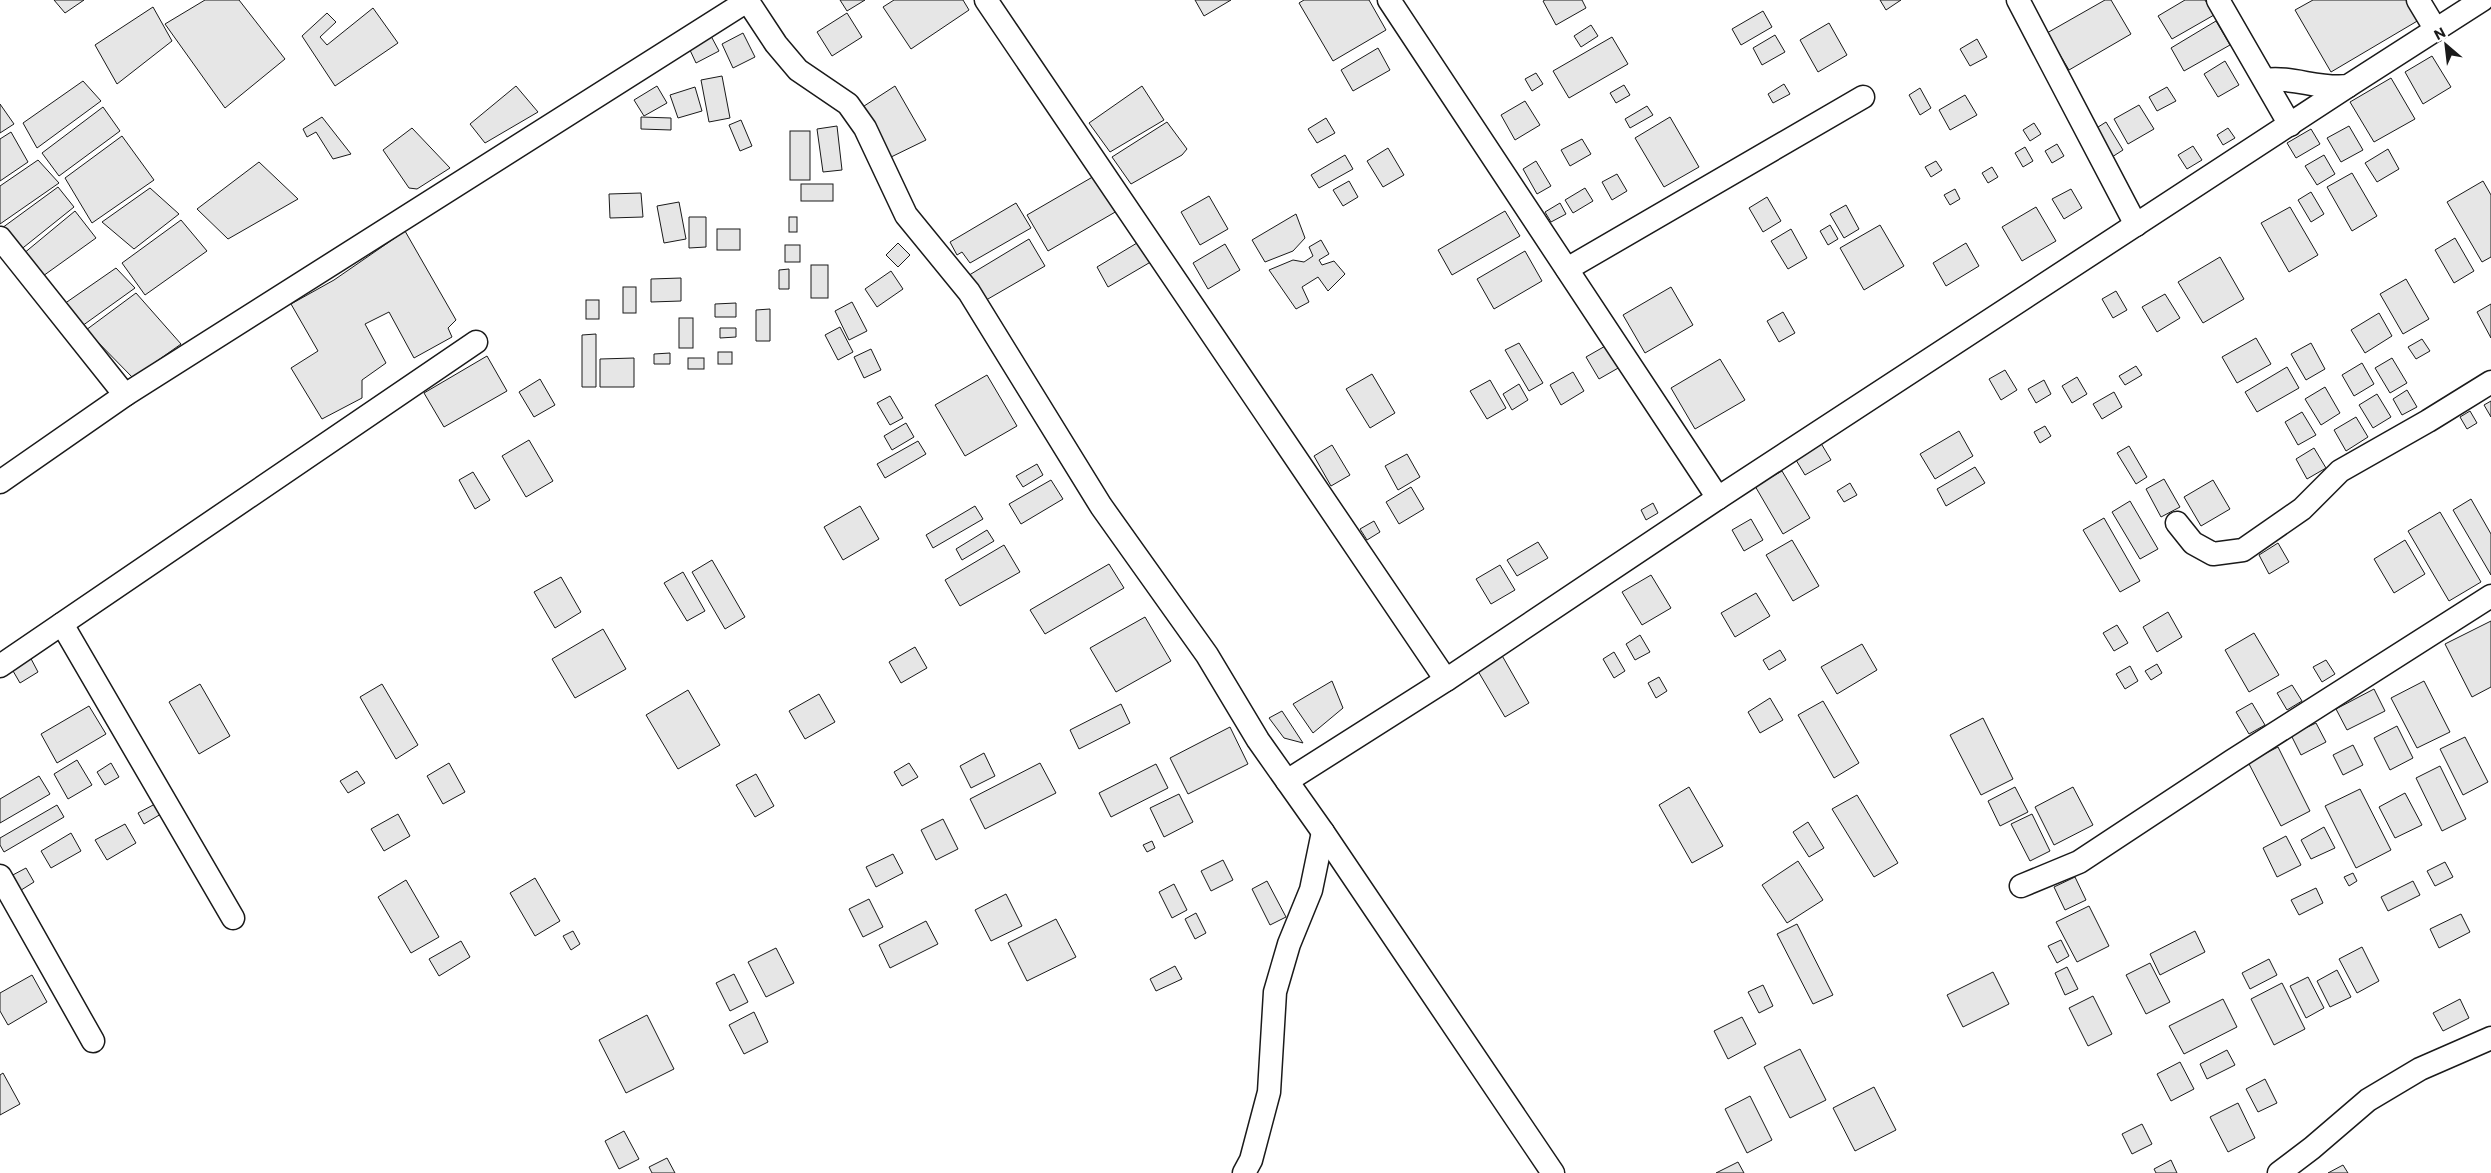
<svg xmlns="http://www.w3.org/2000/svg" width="2491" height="1173" viewBox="0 0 2491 1173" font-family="Commissioner,sans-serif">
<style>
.building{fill:#e6e6e6;stroke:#1a1a1a}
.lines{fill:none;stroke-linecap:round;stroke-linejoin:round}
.minor-casing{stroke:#1a1a1a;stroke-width:25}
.minor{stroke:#fff;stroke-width:22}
</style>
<rect width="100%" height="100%" fill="#fff"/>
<g class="building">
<polygon points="54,0 84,0 65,13"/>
<polygon points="205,0 239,0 285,59 225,108 165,24"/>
<polygon points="840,0 865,0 847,11"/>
<polygon points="894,0 963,0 969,10 911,49 883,7"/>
<polygon points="1195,0 1231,0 1204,16"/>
<polygon points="1304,0 1369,0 1386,30 1333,61 1299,3"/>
<polygon points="1545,0 1582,0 1586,8 1556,25 1543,1"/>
<polygon points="1880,0 1901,0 1886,10"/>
<polygon points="2105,0 2111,0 2131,34 2069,70 2047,33"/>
<polygon points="2185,0 2205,0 2214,15 2172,39 2158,16"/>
<polygon points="2313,0 2407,0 2419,20 2331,72 2295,10"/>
<polygon points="153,7 172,41 117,84 95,45"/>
<polygon points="373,8 398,43 335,86 302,36 327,13 336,22 320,37 327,45"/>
<polygon points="1763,11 1772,27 1741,45 1732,29"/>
<polygon points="847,13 862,37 832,56 817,32"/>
<polygon points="2216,21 2230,45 2184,71 2171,48"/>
<polygon points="1829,23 1847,55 1818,72 1800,40"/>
<polygon points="1591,25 1598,36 1581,47 1574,36"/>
<polygon points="743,33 755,57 733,68 722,44"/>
<polygon points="1775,35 1785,52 1762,65 1753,48"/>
<polygon points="711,36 719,51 696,63 689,48"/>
<polygon points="1612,37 1628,64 1569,98 1553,71"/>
<polygon points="1977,39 1987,57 1970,66 1960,49"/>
<polygon points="1378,48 1390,70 1353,91 1341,70"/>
<polygon points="2432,56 2451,87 2423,104 2405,72"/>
<polygon points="2225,61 2239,85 2218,97 2204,74"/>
<polygon points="1536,73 1543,84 1532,91 1525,79"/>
<polygon points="722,76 730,118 709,122 701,80"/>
<polygon points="2391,78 2415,119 2374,142 2350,102"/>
<polygon points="83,81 101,101 37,148 23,123"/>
<polygon points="1784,84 1790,94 1773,103 1768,94"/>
<polygon points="1624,85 1630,95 1616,103 1610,93"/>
<polygon points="516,86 538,112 485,143 470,124"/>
<polygon points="657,86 667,103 644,116 634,100"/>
<polygon points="895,86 926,140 887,159 861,108"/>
<polygon points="1142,86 1164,120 1110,152 1089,123"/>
<polygon points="695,87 702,111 678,118 670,95"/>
<polygon points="2167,87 2176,101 2157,111 2149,97"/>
<polygon points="1920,88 1931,108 1920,115 1909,95"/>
<polygon points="1965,95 1977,115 1950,130 1939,110"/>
<polygon points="1525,101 1540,125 1515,140 1501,115"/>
<polygon points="0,104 14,124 0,133"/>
<polygon points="2139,105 2154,129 2128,144 2114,119"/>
<polygon points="1647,106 1653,115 1630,128 1625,119"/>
<polygon points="103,107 120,131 59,176 42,153"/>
<polygon points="322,117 351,154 333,159 316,132 307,137 303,129"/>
<polygon points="641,117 671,118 671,130 641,129"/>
<polygon points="1670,117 1699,167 1664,187 1635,138"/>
<polygon points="1326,118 1335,133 1317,143 1308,129"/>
<polygon points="741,120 752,146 740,151 729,125"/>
<polygon points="1167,122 1187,149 1182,155 1131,184 1112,157"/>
<polygon points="2106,122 2123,150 2112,157 2095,129"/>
<polygon points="2034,123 2041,134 2030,141 2023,130"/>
<polygon points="837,126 842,170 823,172 817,129"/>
<polygon points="2349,126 2363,150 2341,162 2327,138"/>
<polygon points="412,128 450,168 417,189 409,188 383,150"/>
<polygon points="2228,128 2235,138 2223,145 2217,135"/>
<polygon points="2311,129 2320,144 2296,158 2287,143"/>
<rect x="790" y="131" width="20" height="49"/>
<polygon points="11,132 28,162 0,181 0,139"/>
<polygon points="122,136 154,180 92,223 65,178"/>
<polygon points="1582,139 1591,154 1570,166 1561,150"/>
<polygon points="2057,144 2064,156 2052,163 2045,151"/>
<polygon points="2193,146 2202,160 2187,169 2178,155"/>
<polygon points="2025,147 2033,161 2023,167 2015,153"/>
<polygon points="1388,148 1404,175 1383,187 1367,161"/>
<polygon points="2388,149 2399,169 2377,182 2365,163"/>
<polygon points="1345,155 1353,169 1319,188 1311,175"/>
<polygon points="2324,155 2335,174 2317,185 2305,166"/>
<polygon points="38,160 59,183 0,224 0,186"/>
<polygon points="1536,161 1551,186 1537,194 1523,169"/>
<polygon points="1936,161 1942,170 1931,177 1925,167"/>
<polygon points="259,162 298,199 228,239 197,209"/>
<polygon points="1992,167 1998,177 1988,183 1982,173"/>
<polygon points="2352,173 2377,216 2352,231 2327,187"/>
<polygon points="1617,174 1627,191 1612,200 1602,182"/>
<polygon points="1096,175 1117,211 1048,251 1027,215"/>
<polygon points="1349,181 1358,197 1343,206 1333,190"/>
<polygon points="2483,181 2491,195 2491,257 2482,262 2447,202"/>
<rect x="801" y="184" width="32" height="17"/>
<polygon points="58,187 74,207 19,251 2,228"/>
<polygon points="150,188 179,214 134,249 102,222"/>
<polygon points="1585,188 1593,201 1573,213 1565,200"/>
<polygon points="1955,189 1960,199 1950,205 1944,195"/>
<polygon points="2071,189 2082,208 2064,219 2052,199"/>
<polygon points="2311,192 2324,214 2311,222 2298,200"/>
<polygon points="641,193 643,217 610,218 609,194"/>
<polygon points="1209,196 1228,229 1200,245 1181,212"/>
<polygon points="1767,197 1781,221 1763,232 1749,208"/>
<polygon points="679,202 686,239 664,243 657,206"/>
<polygon points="1016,203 1031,228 970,263 962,252 957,255 950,242"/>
<polygon points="1560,203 1566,214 1551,222 1545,212"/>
<polygon points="1846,205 1859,229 1844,238 1830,214"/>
<polygon points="2036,207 2056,241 2022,261 2002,227"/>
<polygon points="2290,207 2318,255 2289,272 2261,223"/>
<polygon points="75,211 96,238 43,276 23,254"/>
<polygon points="1505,211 1520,236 1452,275 1438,250"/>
<polygon points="1296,214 1305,238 1293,251 1265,262 1252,240"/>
<polygon points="689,217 706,217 706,247 689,248"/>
<rect x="789" y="217" width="8" height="15"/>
<polygon points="181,220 207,251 145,295 122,263"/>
<polygon points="1830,225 1838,239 1828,245 1820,231"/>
<polygon points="1880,225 1904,266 1864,290 1840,248"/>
<rect x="717" y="229" width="23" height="21"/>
<polygon points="1791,229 1807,258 1788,269 1771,241"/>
<polygon points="405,231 456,320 448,328 452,337 414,358 389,312 365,324 386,363 362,380 362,398 322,419 291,368 318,351 291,304 334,280"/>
<polygon points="2455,238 2474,271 2454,283 2435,250"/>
<polygon points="1029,239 1045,266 981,303 966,277"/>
<polygon points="1142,240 1154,260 1108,287 1097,267"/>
<polygon points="1321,240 1329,254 1319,260 1322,265 1334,261 1345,274 1328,291 1318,277 1302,287 1309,302 1296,309 1269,270 1293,260 1304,262 1313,256 1309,247"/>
<polygon points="898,243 910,255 898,267 886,255"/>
<polygon points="1966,243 1979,266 1946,286 1933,263"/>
<polygon points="1225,244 1240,270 1208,289 1193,263"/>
<rect x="785" y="245" width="15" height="17"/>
<polygon points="1525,251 1542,281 1494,309 1477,279"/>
<polygon points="2220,257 2244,299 2203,323 2178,282"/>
<rect x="811" y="265" width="17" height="33"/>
<polygon points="116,268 135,288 82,326 64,304"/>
<polygon points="789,269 789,289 779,289 779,270"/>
<polygon points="891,271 903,289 877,307 865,289"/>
<polygon points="681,278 681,301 651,302 651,279"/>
<polygon points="2406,279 2429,319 2403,334 2380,294"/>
<rect x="623" y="287" width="13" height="26"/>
<polygon points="1671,287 1693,325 1645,353 1623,315"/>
<polygon points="2116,291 2127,310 2113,318 2102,299"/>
<polygon points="136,293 181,344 133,378 86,330"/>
<polygon points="2165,294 2180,318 2157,332 2142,307"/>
<rect x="586" y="300" width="13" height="19"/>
<polygon points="852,302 867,331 849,340 835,311"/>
<polygon points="736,303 736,317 715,317 715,304"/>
<polygon points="2491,304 2491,338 2477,312"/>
<polygon points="770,309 770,341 756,341 756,310"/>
<polygon points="1783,312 1795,333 1779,342 1767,321"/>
<polygon points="2379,313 2392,336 2365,353 2351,330"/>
<rect x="679" y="318" width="14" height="30"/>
<polygon points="840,327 853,352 838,360 825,335"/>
<polygon points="720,328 736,328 736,337 720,338"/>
<polygon points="596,334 596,387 582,387 582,335"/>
<polygon points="2256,338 2271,364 2237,383 2222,357"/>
<polygon points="2422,339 2430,351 2416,359 2408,347"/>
<polygon points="1519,343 1543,383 1529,391 1505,350"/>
<polygon points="2311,343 2325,369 2306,380 2291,354"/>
<polygon points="1607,345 1620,367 1599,379 1586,357"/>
<polygon points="871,349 881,370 864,378 854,357"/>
<rect x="718" y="352" width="14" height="12"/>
<polygon points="670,353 670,364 654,364 654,354"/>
<polygon points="487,356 507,391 444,427 424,393"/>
<polygon points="634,358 634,387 600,387 600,359"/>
<rect x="688" y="358" width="16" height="11"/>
<polygon points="2392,358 2407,383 2390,393 2375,368"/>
<polygon points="1720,359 1745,400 1695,429 1671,388"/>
<polygon points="2362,363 2374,384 2354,396 2342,375"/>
<polygon points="2136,366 2142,375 2125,385 2119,376"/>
<polygon points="2287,367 2299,388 2257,412 2245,392"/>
<polygon points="2005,370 2017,390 2001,400 1989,379"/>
<polygon points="1573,372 1584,391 1561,405 1550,385"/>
<polygon points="1372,374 1395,413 1370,428 1346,389"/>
<polygon points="987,375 1017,426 965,456 935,405"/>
<polygon points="2077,377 2087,394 2072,403 2062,386"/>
<polygon points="540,379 555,405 534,417 519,392"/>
<polygon points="1490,380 1506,408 1487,419 1470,391"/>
<polygon points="2044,380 2051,394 2036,403 2028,389"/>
<polygon points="1519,384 1528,400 1512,410 1503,394"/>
<polygon points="2325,387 2340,413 2321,425 2305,399"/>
<polygon points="2407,390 2417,407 2402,415 2393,399"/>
<polygon points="2114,392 2122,407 2102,419 2093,404"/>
<polygon points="2377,394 2391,417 2373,428 2359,405"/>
<polygon points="890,396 903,418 890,425 877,403"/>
<polygon points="2491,401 2491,417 2484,405"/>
<polygon points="2470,411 2477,423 2467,429 2460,417"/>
<polygon points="2302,412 2316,435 2298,445 2285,422"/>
<polygon points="2356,417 2368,437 2346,451 2334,430"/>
<polygon points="906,423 914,437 892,450 884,436"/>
<polygon points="2045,426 2051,436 2040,443 2034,432"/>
<polygon points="1959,431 1973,456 1935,479 1920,454"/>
<polygon points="529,440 553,481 526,497 502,456"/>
<polygon points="1819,440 1831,460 1805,475 1793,455"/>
<polygon points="918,441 926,454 885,478 877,464"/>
<polygon points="1332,445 1350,475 1331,486 1314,456"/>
<polygon points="2129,446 2147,477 2136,484 2117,453"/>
<polygon points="2314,448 2326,468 2307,479 2296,459"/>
<polygon points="1407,454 1420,477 1398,490 1385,466"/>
<polygon points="1037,464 1043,475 1023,487 1016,476"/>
<polygon points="1975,467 1985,483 1946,506 1937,489"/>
<polygon points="1782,471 1810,518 1783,534 1755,486"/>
<polygon points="473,472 490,500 475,509 459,480"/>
<polygon points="2164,479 2180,507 2161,517 2146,489"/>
<polygon points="1051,480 1063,499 1021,524 1009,504"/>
<polygon points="2213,480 2230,509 2201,526 2184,497"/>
<polygon points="1850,483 1857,495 1844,502 1837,491"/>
<polygon points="1411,487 1424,509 1399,524 1386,502"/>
<polygon points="2471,499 2491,534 2491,575 2453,510"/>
<polygon points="2130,501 2158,549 2140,559 2112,512"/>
<polygon points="1653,503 1658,513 1646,520 1641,510"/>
<polygon points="860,506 879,539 843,560 824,527"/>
<polygon points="975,506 983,519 933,548 926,535"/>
<polygon points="2440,512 2481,582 2449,601 2408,531"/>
<polygon points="2104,518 2140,581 2120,592 2083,530"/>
<polygon points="1751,519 1763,540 1744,551 1732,530"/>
<polygon points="1374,521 1380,532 1367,540 1360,529"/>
<polygon points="987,530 994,541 962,560 956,549"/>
<polygon points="1792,540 1819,586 1793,601 1766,555"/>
<polygon points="2405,540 2425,574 2394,593 2374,559"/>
<polygon points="1538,542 1548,558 1517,576 1507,560"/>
<polygon points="2278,543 2289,562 2269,574 2259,555"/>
<polygon points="1004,545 1020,572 960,606 945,580"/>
<polygon points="712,560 745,617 725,629 692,572"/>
<polygon points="1109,564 1124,588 1045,634 1030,610"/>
<polygon points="1500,565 1515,590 1491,604 1476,579"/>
<polygon points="683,572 705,611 687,621 664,583"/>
<polygon points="1651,575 1671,608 1642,625 1622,592"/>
<polygon points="561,577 581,612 555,628 534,592"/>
<polygon points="1756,593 1770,616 1735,637 1721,613"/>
<polygon points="2168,612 2182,637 2157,652 2143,627"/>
<polygon points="1145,617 1171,661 1116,692 1090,648"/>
<polygon points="2491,621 2491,687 2472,697 2445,644"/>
<polygon points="2117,625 2128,643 2114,651 2103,633"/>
<polygon points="603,629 626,669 575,698 552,659"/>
<polygon points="2254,633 2279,675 2249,692 2225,650"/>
<polygon points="1640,635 1650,652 1635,660 1626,644"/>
<polygon points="1862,644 1877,670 1837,694 1821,667"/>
<polygon points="915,647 927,668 901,683 889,662"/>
<polygon points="1780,650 1786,660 1769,670 1763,660"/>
<polygon points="1500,652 1529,703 1505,717 1475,666"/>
<polygon points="1614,652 1625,671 1614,678 1603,659"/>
<polygon points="28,653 38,672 20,683 9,664"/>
<polygon points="2326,660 2335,674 2322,682 2313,667"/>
<polygon points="2157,664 2162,673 2151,680 2145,671"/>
<polygon points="2130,666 2138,681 2125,689 2116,674"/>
<polygon points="1659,677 1667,691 1656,698 1648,683"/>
<polygon points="1332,681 1343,708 1313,733 1293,704"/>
<polygon points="2424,681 2450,732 2417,748 2391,698"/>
<polygon points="200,684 230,736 199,754 169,702"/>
<polygon points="382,684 418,745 396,759 360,697"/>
<polygon points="2292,685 2302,701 2287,710 2277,693"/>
<polygon points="2374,689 2385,711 2347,730 2336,709"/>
<polygon points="688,690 720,745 678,769 646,715"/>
<polygon points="819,694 835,722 805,739 789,711"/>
<polygon points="1770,698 1783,720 1760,733 1748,712"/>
<polygon points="1823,701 1859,763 1834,778 1798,715"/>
<polygon points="2252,703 2265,725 2249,734 2236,712"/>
<polygon points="1121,704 1130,723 1079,749 1070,730"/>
<polygon points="89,706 106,734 57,763 41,734"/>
<polygon points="1282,711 1303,743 1284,738 1269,718"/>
<polygon points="1983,718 2013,779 1981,795 1950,735"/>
<polygon points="2316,723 2326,742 2301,755 2291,735"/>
<polygon points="2397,726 2413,758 2390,770 2374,738"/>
<polygon points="1230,727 1248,764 1188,794 1170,758"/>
<polygon points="2465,737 2488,782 2463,795 2440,749"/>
<polygon points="2353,745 2363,765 2343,775 2333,755"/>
<polygon points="2278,747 2310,811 2281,826 2248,762"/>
<polygon points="984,753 995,776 971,788 960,766"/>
<polygon points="77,760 92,785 68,799 54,774"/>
<polygon points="111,763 119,777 105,785 97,772"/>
<polygon points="449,763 465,792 443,804 427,776"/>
<polygon points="909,763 918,777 902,786 894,772"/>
<polygon points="1040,763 1056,793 985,829 970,799"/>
<polygon points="1156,764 1168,788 1111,817 1099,793"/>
<polygon points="2440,766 2466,819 2442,831 2416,778"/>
<polygon points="357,771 365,783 348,793 340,781"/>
<polygon points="756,774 774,806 755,817 736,785"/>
<polygon points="39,776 50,794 0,823 0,799"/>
<polygon points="1689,787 1723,846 1692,863 1659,805"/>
<polygon points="2015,787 2028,812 2000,826 1988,801"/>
<polygon points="2073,787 2093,825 2054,845 2035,807"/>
<polygon points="2360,789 2391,850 2356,868 2325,806"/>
<polygon points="2405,793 2422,825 2395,838 2379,807"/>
<polygon points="1179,794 1193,822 1164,837 1150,808"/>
<polygon points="1857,795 1898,863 1874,877 1832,809"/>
<polygon points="155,804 161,814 144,824 138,813"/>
<polygon points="57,805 64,817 4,852 0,845 0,838"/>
<polygon points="398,814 410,836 384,851 371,829"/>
<polygon points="2032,814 2050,851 2030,861 2011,824"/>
<polygon points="943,819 958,849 936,860 921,830"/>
<polygon points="1808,822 1824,848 1809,857 1793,832"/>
<polygon points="125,824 136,843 107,860 95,840"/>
<polygon points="2324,827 2335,848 2311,859 2301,840"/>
<polygon points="71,833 81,851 51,868 41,851"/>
<polygon points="2286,836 2301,865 2277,877 2263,848"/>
<polygon points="1152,841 1155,848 1147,852 1143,845"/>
<polygon points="893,854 903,873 876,887 866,867"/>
<polygon points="1223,860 1233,880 1211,891 1201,871"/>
<polygon points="1798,861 1823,900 1787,923 1762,885"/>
<polygon points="2445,862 2453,877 2435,886 2427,871"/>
<polygon points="26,868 34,882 18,892 9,877"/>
<polygon points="2353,873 2357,881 2349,886 2344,877"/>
<polygon points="2075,877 2086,900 2065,910 2054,887"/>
<polygon points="535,878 560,921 535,936 510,893"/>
<polygon points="406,880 439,937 411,953 378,897"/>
<polygon points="1267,881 1286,917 1270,925 1252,889"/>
<polygon points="2413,881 2420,895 2388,911 2381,897"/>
<polygon points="1174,884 1187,910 1172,918 1159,892"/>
<polygon points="2316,888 2323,903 2299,915 2291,900"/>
<polygon points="1006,894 1022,926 991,941 975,910"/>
<polygon points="869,899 883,927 863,937 849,909"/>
<polygon points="2089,906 2109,946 2077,962 2056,922"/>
<polygon points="1196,913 1206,933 1195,939 1185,919"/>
<polygon points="2461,914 2470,932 2439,948 2430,929"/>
<polygon points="1056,919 1076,957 1027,981 1008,943"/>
<polygon points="926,921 938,944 890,968 879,945"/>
<polygon points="1797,924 1833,995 1813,1004 1777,934"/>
<polygon points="573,931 580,944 571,950 563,936"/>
<polygon points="2195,931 2205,952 2160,975 2150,954"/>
<polygon points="2061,940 2069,956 2057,963 2048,946"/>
<polygon points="461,941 470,957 439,976 429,959"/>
<polygon points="2362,947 2379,981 2357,993 2339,959"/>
<polygon points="776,948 794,983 766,997 748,962"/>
<polygon points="2269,959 2277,975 2250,989 2242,973"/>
<polygon points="2150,963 2170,1002 2146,1014 2126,975"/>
<polygon points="1175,966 1182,979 1156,991 1150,979"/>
<polygon points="2067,967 2078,989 2065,995 2055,973"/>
<polygon points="2337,970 2351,997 2330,1007 2317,981"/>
<polygon points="1993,972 2009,1004 1963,1027 1947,995"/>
<polygon points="734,974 748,1002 730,1011 716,983"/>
<polygon points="32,975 47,1002 8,1025 0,1011 0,993"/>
<polygon points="2308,977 2324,1008 2306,1018 2290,986"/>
<polygon points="2282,983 2305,1029 2274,1045 2251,999"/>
<polygon points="1763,985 1773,1006 1759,1013 1748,992"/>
<polygon points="2093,996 2112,1034 2088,1046 2069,1008"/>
<polygon points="2223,999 2237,1027 2184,1054 2169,1026"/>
<polygon points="2460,999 2469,1018 2443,1031 2433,1013"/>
<polygon points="754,1012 768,1042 744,1054 729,1025"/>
<polygon points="647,1015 674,1069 626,1093 599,1040"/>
<polygon points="1742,1017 1756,1044 1728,1059 1714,1031"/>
<polygon points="1800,1049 1826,1100 1790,1118 1764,1067"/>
<polygon points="2227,1050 2235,1065 2207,1079 2200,1064"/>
<polygon points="2180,1062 2194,1089 2171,1101 2157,1074"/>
<polygon points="3,1073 20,1104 0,1115 0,1075"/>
<polygon points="2265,1079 2277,1103 2258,1112 2246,1089"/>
<polygon points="1874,1087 1896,1130 1855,1151 1833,1108"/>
<polygon points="1750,1096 1772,1140 1747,1153 1725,1109"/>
<polygon points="2238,1103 2255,1138 2228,1152 2210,1117"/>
<polygon points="2142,1124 2152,1144 2132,1154 2122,1134"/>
<polygon points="624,1131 639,1159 619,1169 605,1141"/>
<polygon points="667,1158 675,1173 652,1173 649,1167"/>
<polygon points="2171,1160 2177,1173 2156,1173 2154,1169"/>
<polygon points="1738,1162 1744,1173 1716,1173"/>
<polygon points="2343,1165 2348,1173 2328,1173"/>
</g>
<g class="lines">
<defs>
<g id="minor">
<polyline points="747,0 776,44 798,70 848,104 865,128 906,215 969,292 1101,506 1207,655 1258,740 1323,832 1553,1173"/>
<polyline points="986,0 1446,680"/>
<polyline points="1389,0 1718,498"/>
<polyline points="2018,0 2136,225"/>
<polyline points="2218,0 2290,125"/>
<polyline points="2418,0 2436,30"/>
<path d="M2265,80C2292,76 2320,90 2348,86L2482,0"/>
<polyline points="0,238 125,395"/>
<polyline points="1567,269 1863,97"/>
<polyline points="0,482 125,395 747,1"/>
<polyline points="2177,523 2193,543 2213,554 2243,550 2302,509 2340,471 2428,421 2491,382"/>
<polyline points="62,624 233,918"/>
<polyline points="0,666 476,342"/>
<polyline points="1287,781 1446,680 1718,498 2348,86"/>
<polyline points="0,876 93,1041"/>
<polyline points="2021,886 2079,862 2232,761 2491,596"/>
<polyline points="1244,1173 1251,1160 1269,1092 1275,992 1289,944 1311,890 1323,832"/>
<polyline points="2279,1173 2312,1148 2368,1100 2420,1069 2491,1038"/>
</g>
</defs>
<use href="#minor" class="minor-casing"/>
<use href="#minor" class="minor"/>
</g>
<g transform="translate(2446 45) rotate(332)" stroke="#ffffff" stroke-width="4" paint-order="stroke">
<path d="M0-4L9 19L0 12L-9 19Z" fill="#1a1a1a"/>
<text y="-8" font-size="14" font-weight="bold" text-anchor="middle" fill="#1a1a1a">N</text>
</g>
</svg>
